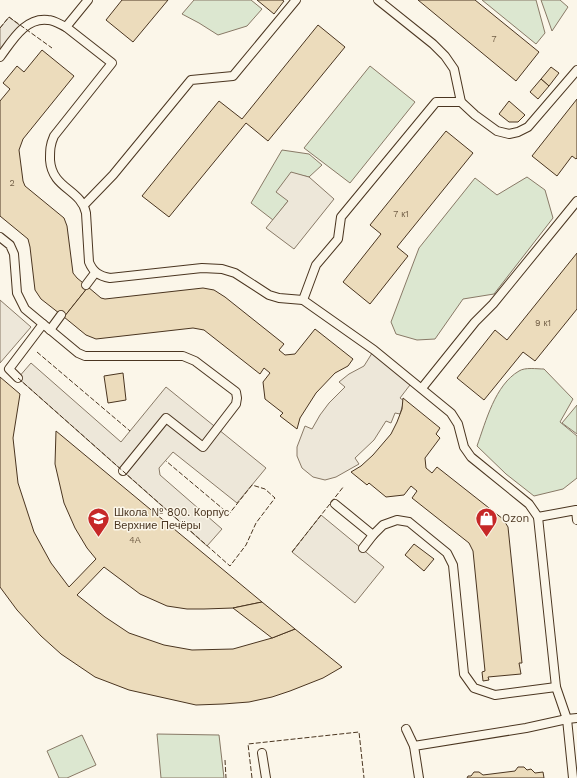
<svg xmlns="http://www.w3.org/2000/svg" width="577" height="778" viewBox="0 0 577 778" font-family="'Work Sans',sans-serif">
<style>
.green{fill:#dce7d0;stroke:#887966}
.parking{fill:#ede7d9;stroke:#887966}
.building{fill:#ecdcbc;stroke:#4a3520}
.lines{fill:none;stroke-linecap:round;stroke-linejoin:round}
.lane-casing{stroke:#4a3520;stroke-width:10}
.lane{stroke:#fbf6e9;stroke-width:8}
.fence{stroke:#4a3520;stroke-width:1;stroke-dasharray:5 2;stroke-linecap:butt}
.labels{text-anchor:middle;stroke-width:3;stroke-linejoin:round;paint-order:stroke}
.number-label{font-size:9px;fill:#725f47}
.poi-label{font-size:11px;fill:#4a3520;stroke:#fbf6e9;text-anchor:start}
</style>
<rect width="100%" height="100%" fill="#fbf6e9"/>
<g class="green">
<polygon points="194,0 251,0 262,9 247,26 218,35 199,23 182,14"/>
<polygon points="482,0 536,0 545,33 536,44"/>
<polygon points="541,0 560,0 568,7 552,31"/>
<polygon points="370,66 415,102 350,183 304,148"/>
<polygon points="282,150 309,154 322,165 309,177 291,173 288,201 273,220 251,203"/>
<polygon points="527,177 545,190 553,218 494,294 463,299 435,339 417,340 396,334 391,322 419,248 475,178 497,195"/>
<path d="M544,369L573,399L560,422L577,436V478L563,489L534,496L506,474L477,446C486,421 495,385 519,371C525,367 537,369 544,369Z"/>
<polygon points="577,405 577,434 562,423"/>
<polygon points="157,734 219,735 224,778 161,778"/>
<polygon points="82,735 96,765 67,778 59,778 47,751"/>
</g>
<g class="parking">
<polygon points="9,17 23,28 0,57 0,28"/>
<polygon points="291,172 309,177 334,199 294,249 266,228 288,201 276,192"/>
<polygon points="0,300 31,327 0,363"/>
<polygon points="374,350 413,381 400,398 404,401 400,414 395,413 391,423 386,421 374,440 355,458 359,464 336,477 325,480 313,477 302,468 297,456 297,447 305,426 312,429 320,415 329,403 345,387 339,382 349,374 364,366"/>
<polygon points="31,363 121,442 166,387 266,468 237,503 173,452 159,468 160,475 222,529 207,546 18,378"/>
<polygon points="321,515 384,567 355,603 292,552"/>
</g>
<g class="building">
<polygon points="122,0 168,0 133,42 106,20"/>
<polygon points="257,0 282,0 284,1 274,14"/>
<polygon points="418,0 475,0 539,52 516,81"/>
<polygon points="318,25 345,47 268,141 246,123 169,217 142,196 219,101 242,119"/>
<polygon points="42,50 74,76 23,139 19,150 23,181 25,186 64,218 67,226 73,273 77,278 88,287 64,317 41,299 35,290 30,247 28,239 0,216 0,101 10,89 3,83 17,66 24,72"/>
<polygon points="551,67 559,73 549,86 541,79"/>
<polygon points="541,79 549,86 538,99 530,92"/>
<polygon points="577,99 577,158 576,159 572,156 557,176 532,156"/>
<polygon points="509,101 525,115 518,122 509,122 499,114"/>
<polygon points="446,131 473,153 397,247 408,256 370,304 343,282 381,234 370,225"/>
<polygon points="577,253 577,309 535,361 523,352 484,400 457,378 495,330 507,340"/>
<polygon points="88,287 101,298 105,299 203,288 214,290 225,297 284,344 279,350 285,355 295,354 315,329 353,359 348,366 335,373 316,393 300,418 297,429 280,416 283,413 265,399 263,382 270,373 264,368 260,374 204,330 193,328 96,339 86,335 64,317"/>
<polygon points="123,373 126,400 108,403 104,376"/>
<polygon points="0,377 20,394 13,438 18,483 34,532 51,563 69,587 96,559 87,548 75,528 64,503 55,464 56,431 262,602 233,608 204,609 187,609 167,606 140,594 104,567 77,595 105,617 129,633 164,645 192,650 233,649 272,638 295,629 342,667 323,678 290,691 272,697 249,702 223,704 196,705 129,690 95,677 61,654 41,636 17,610 0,587"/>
<polygon points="403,398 440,428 436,434 440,438 425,458 426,468 432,473 437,467 503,519 508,527 522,663 519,663 521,674 488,677 489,680 483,681 482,672 485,671 473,551 469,543 412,498 417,491 411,486 404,495 386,497 369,483 367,485 351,472 361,466 373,455 391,434 397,422 402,409"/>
<polygon points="414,544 434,559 424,571 405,555"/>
<polygon points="262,602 295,629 272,638 233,608"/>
<polygon points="518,767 524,767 527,770 531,769 535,773 543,772 544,778 467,778 468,776 471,776 474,772 479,772 483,775 515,771"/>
</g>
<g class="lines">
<defs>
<g id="lane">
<polyline points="378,0 433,44 445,56 454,69 461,102 475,115 497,131 509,134 518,132 528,127 577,70"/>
<path d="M66,27L112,63L54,136C50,145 50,150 50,160C52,189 81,189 86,213L89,262C93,272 99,276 110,278L202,268L222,269L235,273L269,295L279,298L303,300L374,350L451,413L458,424L464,447L471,457L529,504L538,517L556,687L567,719L577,718"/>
<path d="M0,57C12,41 25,17 48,20C54,20 61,25 66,27L88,0"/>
<polyline points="84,205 113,175 191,80 233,76 296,0"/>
<polyline points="0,237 10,245 14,254 17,293 25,309 78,353 85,356 183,356 195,361 236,392 237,398 236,404 203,447 166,418 123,471"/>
<polyline points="86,285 95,273"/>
<polyline points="303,300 316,265 338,239 341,217 436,102 461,102"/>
<polyline points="50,330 61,315"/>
<polyline points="18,378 9,369 43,324"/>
<polyline points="422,388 475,322 493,304 577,201"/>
<polyline points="335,504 373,535"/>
<polyline points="538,517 576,510 577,520"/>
<polyline points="363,548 373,535 383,525 397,520 409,522 447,553 453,565 464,674 474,688 495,695 556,687"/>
<polyline points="406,729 414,746"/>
<polyline points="262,753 266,778"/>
<polyline points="419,778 414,746 526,728 567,719 573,778"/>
</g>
</defs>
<use href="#lane" class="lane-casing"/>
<use href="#lane" class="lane"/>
<g class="fence">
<polyline points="0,28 9,17 52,48"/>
<polyline points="37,352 130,431"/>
<polyline points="18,378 230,566 246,545 256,523 275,498 265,489 252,485 229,514 166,461"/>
<polyline points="292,552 344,486"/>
<polyline points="225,760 226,778"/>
<polyline points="252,778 248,744 359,732 364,778"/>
</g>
</g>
<defs>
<symbol id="school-pin" viewBox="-11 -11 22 30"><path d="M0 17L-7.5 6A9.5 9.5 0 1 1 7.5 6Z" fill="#c62828" stroke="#fbf6e9"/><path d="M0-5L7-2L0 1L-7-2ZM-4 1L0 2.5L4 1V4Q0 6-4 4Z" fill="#fff"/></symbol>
<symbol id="shop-pin" viewBox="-11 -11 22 30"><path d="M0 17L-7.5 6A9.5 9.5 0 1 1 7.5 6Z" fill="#c62828" stroke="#fbf6e9"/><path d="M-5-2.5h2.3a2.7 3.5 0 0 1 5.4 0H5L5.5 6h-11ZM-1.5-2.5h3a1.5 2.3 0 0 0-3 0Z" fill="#fff"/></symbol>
</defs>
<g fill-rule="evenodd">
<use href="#school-pin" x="86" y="506" width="25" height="34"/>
<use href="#shop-pin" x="474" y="506" width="25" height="34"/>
</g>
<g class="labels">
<g class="number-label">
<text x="494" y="42">7</text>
<text x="12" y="186">2</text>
<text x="401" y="217">7 к1</text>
<text x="543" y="326">9 к1</text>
<text x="135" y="543">4А</text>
</g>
<g class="poi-label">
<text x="114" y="516">Школа № 800. Корпус<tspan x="114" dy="13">Верхние Печёры</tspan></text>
<text x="502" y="522">Ozon</text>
</g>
</g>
</svg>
